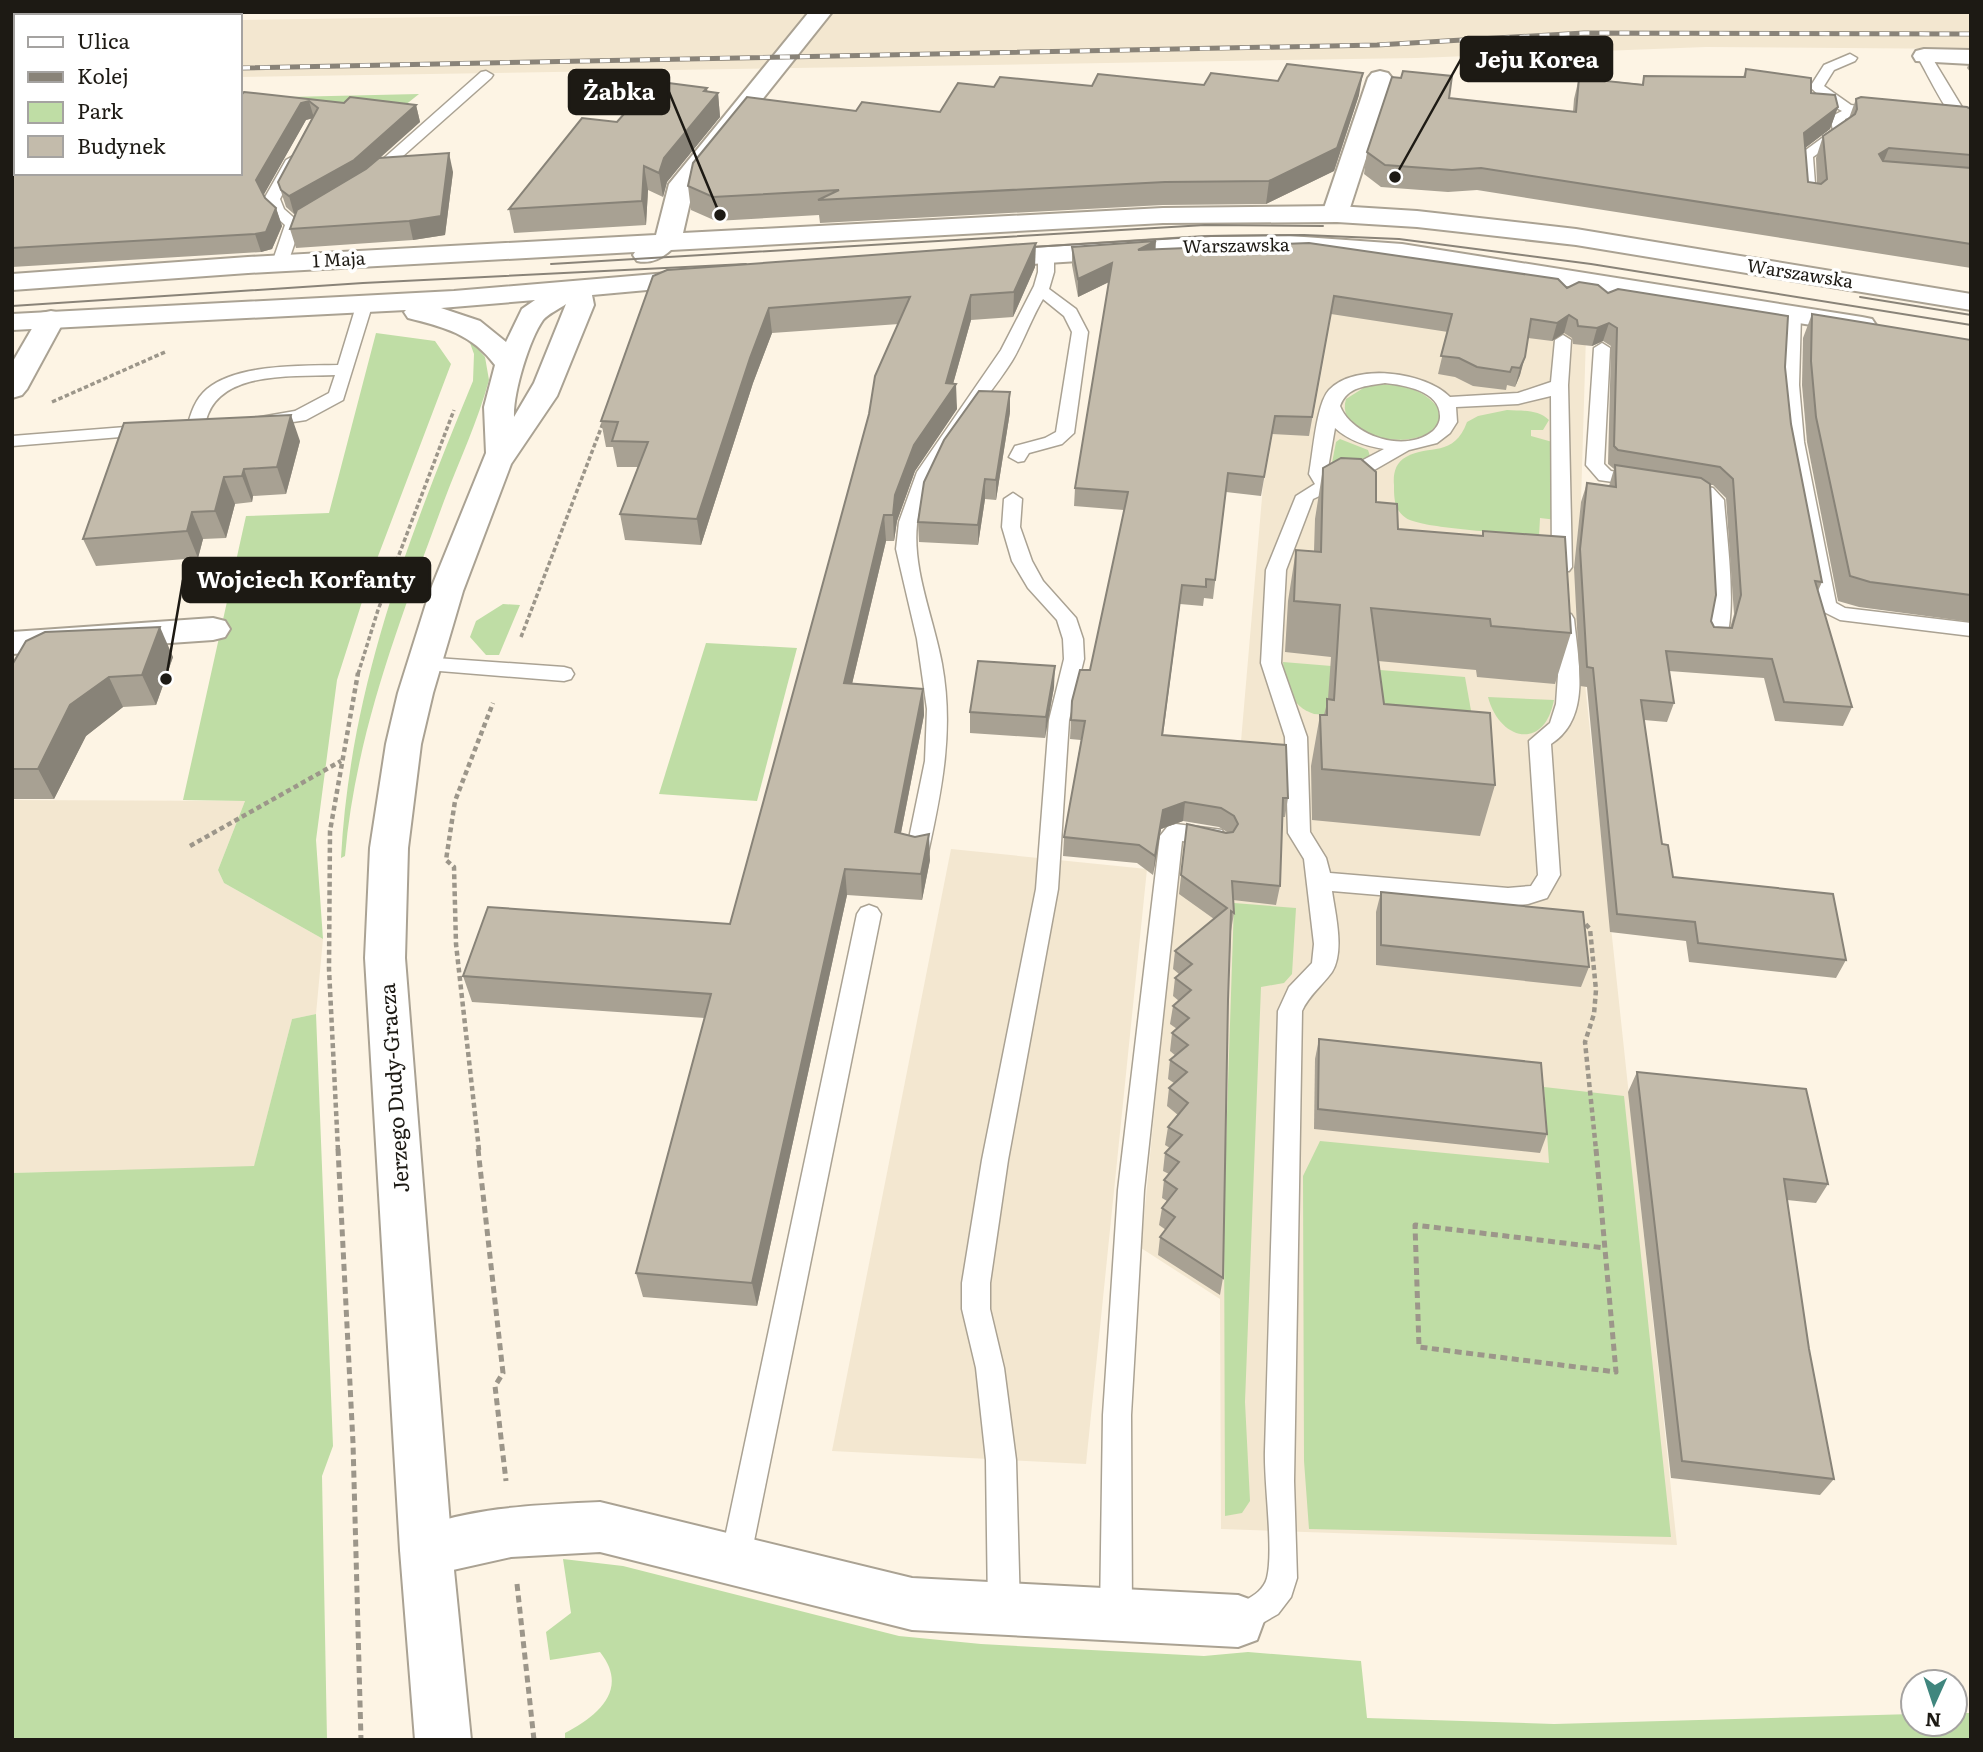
<svg xmlns="http://www.w3.org/2000/svg" width="1983" height="1752" viewBox="0 0 1983 1752" font-family="Literata,serif">
<style>
.built{fill:#f3e7d0}
.green{fill:#bfdda5}
.lines{fill:none;stroke-linecap:round;stroke-linejoin:round}
.lane-casing{stroke:#aaa293;stroke-width:3}
.street-casing{stroke:#aaa293;stroke-width:4}
.secondary-casing{stroke:#aaa293;stroke-width:4}
.path-far2{stroke:#9c968a;stroke-width:3.5;stroke-dasharray:4.5 2.5;stroke-linecap:butt}
.path-far1{stroke:#9c968a;stroke-width:4.5;stroke-dasharray:5 3.5;stroke-linecap:butt}
.path{stroke:#9c968a;stroke-width:5;stroke-dasharray:7 4.5;stroke-linecap:butt}
.lane{fill:#fff;fill-rule:evenodd}
.street{fill:#fff;fill-rule:evenodd}
.secondary{fill:#fff;fill-rule:evenodd}
.tram{stroke:#898378;stroke-width:2}
.rail-casing{stroke:#898378;stroke-width:5}
.rail{stroke:#fff;stroke-width:3.5;stroke-dasharray:10;stroke-linecap:butt}
.wall{fill:#a8a193;fill-rule:evenodd}
.shaded-wall{fill:#888378}
.building{fill:#c3bbab;stroke:#888378;stroke-width:2}
.labels{text-anchor:middle;stroke-width:7;stroke-linejoin:round;paint-order:stroke}
.far-street-label{font-size:18px;fill:#1d1a14;stroke:#fff}
.street-label{font-size:21px;fill:#1d1a14;stroke:#fff}
.leader{fill:none;stroke:#1d1a14;stroke-width:2.5}
.callout-dot{fill:#1d1a14;stroke:#fff;stroke-width:2.5}
.callout{fill:#1d1a14;stroke:#1d1a14;stroke-width:2.5}
.callout-label{font-size:23px;text-anchor:middle;font-weight:bold;fill:#fff}
</style>
<rect width="100%" height="100%" fill="#fdf4e4"/>
<g class="built">
<polygon points="764,12 1971,12 1971,49 1706,47 1417,58 240,77 240,20"/>
<polygon points="1587,302 1581,502 1577,541 1577,609 1677,1545 1221,1529 1220,1299 1141,1248 1181,838 1230,869 1263,486 1287,352 1300,303"/>
<polygon points="12,800 245,801 218,870 224,883 323,939 316,1014 292,1019 254,1167 12,1173"/>
<polygon points="951,849 1147,869 1086,1464 832,1451"/>
</g>
<g class="green">
<polygon points="419,94 394,114 240,98"/>
<polygon points="376,333 435,341 451,364 369,580 337,680 316,840 323,939 224,883 218,870 245,801 183,800 246,516 329,513"/>
<path d="M472,342L485,357L489,380C478,421 459,461 444,501C401,618 356,731 345,856L341,858C350,688 409,536 473,381L474,354L470,343Z"/>
<path d="M1379,384C1403,385 1426,389 1440,411C1443,457 1332,444 1346,399L1365,387Z"/>
<path d="M1507,410C1521,411 1538,409 1549,420L1543,430H1531V436L1556,443L1557,520L1540,518L1539,536C1515,533 1422,529 1406,518C1394,510 1394,498 1394,485C1393,474 1395,463 1406,457C1429,444 1454,458 1467,422L1478,416Z"/>
<polygon points="1340,439 1368,450 1370,456 1339,471 1331,468 1336,442"/>
<polygon points="503,604 520,605 499,655 486,655 470,637 476,621"/>
<polygon points="706,643 797,648 757,801 659,794"/>
<path d="M1283,662L1465,677L1472,716L1457,724L1314,714C1290,706 1285,685 1283,662Z"/>
<path d="M1488,697L1554,700C1544,752 1499,740 1488,697Z"/>
<polygon points="1234,903 1296,908 1292,974 1284,983 1261,987 1245,1402 1250,1501 1242,1513 1225,1516 1224,1206"/>
<polygon points="316,1014 333,1446 322,1476 327,1740 12,1740 12,1173 254,1166 292,1019"/>
<polygon points="1544,1087 1624,1096 1671,1537 1309,1529 1304,1461 1303,1176 1320,1141 1549,1163"/>
<path d="M563,1559L623,1566L899,1636L981,1644L1204,1656L1248,1652L1361,1661L1367,1718L1554,1724L1913,1714V1724H1955V1713H1971V1740H565V1733C597,1716 630,1690 600,1652L550,1660L546,1632L571,1613Z"/>
</g>
<g class="lines">
<defs>
<g id="lane">
<path d="M1924,52L1931,56L1971,122V134C1952,128 1928,74 1917,56Z"/>
<polygon points="1850,54 1857,58 1855,61 1834,70 1824,86 1851,105 1882,109 1889,113 1882,117 1857,115 1845,119 1847,131 1845,134 1813,157 1816,197 1808,202 1803,200 1799,155 1833,130 1830,117 1842,111 1827,103 1810,87 1824,65"/>
<polygon points="486,71 493,75 491,78 376,180 366,180 364,177 366,174 481,72"/>
<polygon points="293,156 300,160 280,199 284,209 301,224 288,263 280,268 272,263 285,225 273,214 264,199 286,160"/>
<path d="M1046,250L1054,255V272L1049,289L1076,309L1088,332L1074,433L1062,444L1029,453L1024,461L1018,462L1009,457L1015,446L1045,438L1056,432L1072,332L1064,316L1043,299C1031,319 1024,341 1012,361C980,412 925,461 917,524C912,570 934,619 942,664C954,730 942,789 928,853L925,859L917,861L909,859L906,853L925,761L927,709L917,639L896,549L899,522L917,472L1001,350L1034,286L1038,272V255Z"/>
<path d="M364,301L372,306L343,400L306,420L261,427L252,422L255,418L295,411L329,393L335,375C294,377 218,370 206,421L223,422L226,426L223,430L190,431L187,427C191,413 195,399 207,389C237,364 300,366 338,365L356,306Z"/>
<polygon points="1793,309 1801,314 1799,385 1804,442 1836,603 1845,608 1971,623 1971,636 1840,620 1820,610 1817,606 1786,442 1781,385 1785,314"/>
<path d="M1563,335L1571,340L1568,385L1572,567L1569,571H1555L1552,567L1551,396L1518,404L1456,407L1457,422L1450,433L1437,443L1409,450L1369,473L1313,499L1286,570L1281,663L1307,737L1310,832L1326,858L1330,873L1508,888L1531,886L1538,875L1529,741L1550,723L1556,704L1558,675L1554,619L1557,614H1571L1574,619C1578,660 1592,718 1551,744L1560,875L1547,898L1528,904L1508,906L1332,891C1335,913 1345,951 1332,972C1322,986 1309,995 1302,1011L1294,1481L1297,1578L1291,1597L1278,1614L1238,1637L1227,1632L1222,1621C1231,1601 1261,1600 1267,1578C1274,1550 1264,1485 1265,1451C1269,1304 1274,1158 1278,1011L1289,987L1312,963L1314,944L1304,859L1288,833L1285,737L1261,663L1266,570L1296,496L1315,484L1309,474C1313,454 1316,404 1329,390C1355,362 1426,372 1450,397L1518,393L1551,382L1555,340ZM1385,383C1404,385 1441,391 1440,417C1440,422 1437,427 1433,431C1405,454 1352,436 1340,406C1347,386 1367,386 1385,383ZM1335,428C1349,441 1366,446 1384,449L1329,478L1327,474Z"/>
<polygon points="1602,343 1610,348 1604,464 1611,471 1647,477 1650,481 1647,485 1641,486 1599,480 1586,465 1594,348"/>
<polygon points="151,425 160,430 157,434 12,446 12,436"/>
<path d="M1682,482L1713,488L1724,500C1726,532 1739,620 1723,645H1709L1706,640L1711,614L1706,501L1701,496L1676,491L1673,487L1676,483Z"/>
<polygon points="1013,493 1022,499 1020,527 1032,561 1043,581 1076,618 1083,639 1084,659 1069,720 1058,889 1008,1160 990,1283 990,1309 1004,1368 1016,1460 1020,1609 1015,1620 1004,1625 993,1620 988,1609 986,1460 976,1368 962,1309 962,1283 982,1160 1036,889 1049,720 1064,659 1063,639 1057,620 1028,588 1012,561 1002,527 1004,499"/>
<polygon points="422,657 564,667 571,669 574,674 571,679 564,681 415,669 412,664 415,659"/>
<polygon points="1176,824 1222,830 1225,836 1222,842 1214,844 1182,841 1144,1190 1131,1415 1132,1615 1127,1626 1116,1631 1105,1626 1100,1615 1103,1415 1118,1190 1160,836 1168,826"/>
<polygon points="869,905 877,908 881,914 750,1561 746,1572 735,1576 724,1572 720,1561 857,914 861,908"/>
</g>
<g id="street">
<polygon points="1924,49 1971,50 1971,64 1916,61 1913,56 1916,51"/>
<polygon points="1380,71 1388,73 1392,78 1348,214 1344,219 1335,222 1326,219 1322,214 1368,78 1372,73"/>
<polygon points="51,311 61,313 65,319 27,389 22,395 12,398 12,363 41,313"/>
<polygon points="213,618 225,621 230,629 225,637 213,640 12,654 12,632"/>
<path d="M600,1502L912,1578L1238,1595L1257,1602L1264,1621L1257,1640L1238,1647L912,1630L600,1552L511,1557L426,1576L408,1568L400,1550L408,1532C468,1507 536,1505 600,1502Z"/>
</g>
<g id="secondary">
<path d="M809,12H832L694,185L683,233L1163,208L1337,206L1417,211L1576,229L1971,294V310L1576,245L1417,227L1337,222L1163,223L671,250C661,259 650,264 637,261L633,255L635,252L248,273L12,290V274L248,257L656,235L669,184Z"/>
<polygon points="1290,236 1402,244 1862,317 1872,319 1876,325 1872,331 1862,333 1402,260 1290,252 1204,253 983,267 974,265 970,259 974,253 983,251 1204,237"/>
<path d="M703,270L713,272L716,278L713,284L592,295L594,305L557,396L511,464L463,591L433,693L421,744L408,848L405,958L452,1550L471,1740H415L400,1550L365,958L370,848L386,744L398,693L430,591L486,453L484,407L495,365C472,334 444,327 408,318L404,312L406,310L12,330V314L454,291ZM535,300L522,309L506,342L480,321L441,308ZM566,304L534,383L514,417C513,393 529,340 543,320C548,314 559,309 566,304Z"/>
</g>
</defs>
<use href="#lane" class="lane-casing"/>
<use href="#street" class="street-casing"/>
<use href="#secondary" class="secondary-casing"/>
<g class="path-far2">
<polyline points="52,402 165,352"/>
<polyline points="521,637 603,423"/>
<polyline points="358,674 378,610 454,410"/>
</g>
<g class="path-far1">
<polyline points="190,846 341,761"/>
<polyline points="1580,918 1590,929 1596,990 1594,1014 1585,1042 1596,1150"/>
<polyline points="338,1150 329,969 330,831 358,673"/>
<polyline points="479,1150 456,944 454,867 446,860 455,801 493,703"/>
</g>
<g class="path">
<polyline points="338,1149 353,1443 361,1740"/>
<polyline points="478,1149 503,1373 495,1386 506,1481"/>
<polyline points="1596,1149 1616,1372 1419,1347 1415,1225 1605,1248"/>
<polyline points="517,1584 534,1740"/>
</g>
<use href="#lane" class="lane"/>
<use href="#street" class="street"/>
<use href="#secondary" class="secondary"/>
<g class="tram">
<polyline points="1015,248 1211,236 1304,235 1399,239 1591,264 1971,325"/>
<polyline points="551,264 1205,225 1323,226"/>
<polyline points="1860,297 1971,315"/>
<polyline points="12,306 363,283 746,264"/>
</g>
<defs>
<g id="rail">
<polyline points="240,68 1377,45 1584,33 1971,34"/>
<polyline points="12,80 16,80"/>
</g>
</defs>
<use href="#rail" class="rail-casing"/>
<use href="#rail" class="rail"/>
</g>
<g class="wall">
<polygon points="1971,59 1971,73 1967,68"/>
<polygon points="1746,69 1811,93 1838,107 1830,129 1805,148 1808,182 1817,184 1816,158 1823,136 1849,118 1856,99 1971,109 1971,268 1477,190 1448,192 1381,187 1364,174 1367,152 1449,98 1573,112 1574,99 1579,78 1642,84 1644,76 1743,77"/>
<polygon points="1204,85 1359,95 1334,171 1266,204 1163,205 820,223 819,215 716,221 691,210 688,186 856,111 940,112 994,87"/>
<polygon points="708,92 718,93 720,117 667,182 663,197 648,190 646,225 514,233 509,209 617,122"/>
<polygon points="240,96 344,103 416,105 420,122 380,158 453,172 445,235 413,240 296,248 290,229 295,213 294,214 286,207 278,182 312,118 306,120 263,195 265,198 276,208 282,226 272,249 261,252 12,267 12,159 16,173 240,173"/>
<path d="M1072,247L1155,249L1567,288L1608,293L1785,367L1791,424L1822,582L1818,591L1852,707L1843,726L1775,721L1764,678L1669,671L1674,703L1667,722L1644,720L1662,844L1673,877L1846,960L1836,978L1689,962L1686,941L1610,932L1587,687L1580,686L1574,568L1581,502L1587,483L1609,486L1614,469L1608,464L1611,346L1603,341L1592,346L1573,344L1572,338L1564,333L1552,341L1528,338L1520,375L1515,387L1507,385L1506,390L1473,386L1455,377L1438,374L1448,332L1331,314L1309,436L1272,434L1261,496L1226,492L1213,599L1204,598L1203,606L1180,604L1163,735L1288,798L1285,817H1282L1280,886L1276,905L1233,900L1234,913L1231,931L1228,1000L1223,1278L1220,1295L1158,1255L1160,1237L1166,1230L1159,1225L1162,1208L1167,1201L1162,1198L1164,1180L1169,1174L1163,1171L1165,1153L1170,1148L1165,1145L1168,1127L1178,1115L1167,1106L1169,1088L1174,1083L1168,1079L1170,1060L1176,1056L1170,1051L1172,1033L1177,1029L1170,1024L1173,1006L1179,1001L1173,996L1175,978L1179,974L1173,969L1175,951L1214,919L1179,894L1187,824L1227,832L1219,827L1183,821L1161,829L1153,875L1137,863L1063,856L1064,837L1081,740L1070,739L1072,701L1090,670L1124,510L1074,506L1075,488L1109,282L1078,297L1072,265ZM1710,485H1713L1726,498L1734,614L1730,628L1714,627L1711,621Z"/>
<polygon points="847,256 1035,267 1013,317 971,320 953,384 957,409 915,471 897,521 894,541 886,541 852,684 923,689 924,715 901,833 930,860 922,900 847,895 757,1306 643,1297 636,1273 705,1018 472,1002 463,976 730,924 899,324 772,333 753,383 701,545 625,540 620,514 638,467 617,467 613,447 606,447 601,421 653,276 847,257"/>
<polygon points="1812,314 1971,340 1971,622 1859,607 1838,601 1807,442 1802,385 1803,338"/>
<polygon points="1010,412 996,500 985,499 978,545 919,542 918,522"/>
<polygon points="300,441 286,494 253,496 252,502 235,504 226,538 203,539 198,558 96,566 83,539"/>
<polygon points="1323,468 1376,502 1398,529 1482,536 1483,531 1571,633 1555,684 1477,677 1476,670 1378,661 1384,704 1495,785 1480,836 1312,820 1311,766 1320,715 1324,715 1328,699 1331,657 1285,652 1288,601 1296,550 1314,551 1315,519"/>
<polygon points="173,657 156,705 123,707 86,736 54,799 12,799 12,665"/>
<polygon points="1054,687 1045,738 970,733 970,712"/>
<polygon points="1381,892 1589,967 1581,987 1376,965 1376,912"/>
<polygon points="1319,1039 1547,1134 1540,1153 1314,1129 1315,1059"/>
<polygon points="1637,1072 1828,1184 1816,1203 1787,1200 1809,1349 1834,1479 1820,1495 1671,1478 1628,1092"/>
</g>
<g class="shaded-wall">
<polygon points="1363,73 1359,95 1334,171 1266,204 1269,181"/>
<polygon points="707,88 709,103 718,93 720,117 667,182 663,197 659,173 664,158"/>
<polygon points="309,101 314,118 306,120 262,198 256,180 301,103"/>
<polygon points="416,105 420,122 358,177 294,214 289,196"/>
<polygon points="1838,107 1830,129 1796,155 1804,133"/>
<polygon points="1889,148 1880,170 1879,154"/>
<polygon points="449,153 453,172 445,235 413,240 409,221"/>
<polygon points="644,166 648,190 646,225 642,201"/>
<polygon points="276,208 282,226 272,249 261,252 255,234"/>
<polygon points="1156,241 1155,259 1138,250"/>
<polygon points="1036,243 1035,267 1013,317 1014,292"/>
<polygon points="1112,263 1111,281 1078,297 1078,279"/>
<polygon points="971,295 971,320 951,391 956,384 957,409 915,471 897,521 894,541 893,515 895,495 914,445 946,383"/>
<polygon points="769,308 772,333 753,383 701,545 697,519 750,358"/>
<polygon points="1569,315 1564,333 1552,341 1557,323"/>
<polygon points="1609,323 1603,341 1592,346 1597,328"/>
<polygon points="1525,357 1520,375 1515,387 1520,368"/>
<polygon points="1010,392 1010,412 996,500 996,480"/>
<polygon points="291,415 300,441 286,494 277,467"/>
<polygon points="244,469 253,496 252,502 242,476"/>
<polygon points="224,477 235,504 226,538 215,511"/>
<polygon points="985,479 985,499 978,545 978,525"/>
<polygon points="192,512 203,539 198,558 187,531"/>
<polygon points="884,515 886,541 846,709 844,683"/>
<polygon points="160,627 173,657 156,705 142,675"/>
<polygon points="1055,666 1054,687 1045,738 1046,717"/>
<polygon points="109,677 123,707 86,736 54,799 38,769 70,705"/>
<polygon points="923,689 924,715 896,858 895,832"/>
<polygon points="1185,802 1183,821 1161,829 1153,875 1155,856 1163,810"/>
<polygon points="929,834 930,860 922,900 921,874"/>
<polygon points="845,869 847,895 757,1306 752,1283"/>
</g>
<g class="building">
<polygon points="1287,64 1363,73 1337,148 1269,181 1165,182 818,200 839,190 713,197 688,186 693,163 747,97 856,111 862,102 940,112 958,83 994,87 1000,77 1092,86 1098,74 1204,85 1211,73 1278,81"/>
<polygon points="1746,69 1811,78 1811,93 1835,95 1838,107 1804,133 1808,182 1821,184 1827,179 1823,136 1855,114 1857,109 1856,99 1861,97 1967,107 1971,109 1971,155 1889,148 1879,154 1883,161 1971,168 1971,244 1481,168 1452,170 1385,165 1367,152 1392,77 1401,78 1403,71 1452,76 1449,98 1576,112 1579,78 1643,85 1644,76 1745,77"/>
<polygon points="653,81 707,88 704,91 718,93 664,158 659,173 644,166 642,201 509,209 582,118 617,122"/>
<polygon points="244,92 344,103 350,97 416,105 354,160 289,196 281,190 278,182 318,108 309,101 301,103 256,180 265,198 276,208 266,232 255,234 12,248 12,159 16,159 16,173 240,173 240,96"/>
<polygon points="449,153 441,216 409,221 290,229 297,210 366,169 379,158"/>
<polygon points="1156,241 1138,250 1309,243 1558,279 1567,288 1579,282 1598,285 1608,293 1618,289 1788,316 1785,367 1791,424 1822,582 1815,581 1852,707 1784,702 1772,659 1666,651 1674,703 1641,700 1662,844 1668,845 1673,877 1833,894 1846,960 1698,943 1695,922 1617,914 1593,668 1587,667 1580,549 1587,483 1616,487 1615,465 1701,478 1710,484 1716,595 1711,621 1714,627 1732,628 1741,595 1733,479 1720,467 1618,450 1614,446 1617,328 1609,323 1597,328 1578,326 1577,320 1569,315 1557,323 1531,319 1525,357 1520,368 1512,367 1510,372 1477,367 1459,358 1441,356 1452,314 1334,296 1312,417 1275,416 1264,477 1228,473 1215,580 1206,579 1206,587 1182,585 1162,735 1286,745 1288,798 1283,798 1280,886 1232,881 1234,913 1231,911 1228,1000 1223,1278 1160,1237 1175,1217 1162,1208 1177,1189 1164,1180 1179,1162 1165,1153 1182,1135 1168,1127 1188,1103 1169,1088 1187,1072 1170,1060 1188,1045 1172,1033 1189,1018 1173,1006 1191,990 1175,978 1192,964 1175,951 1227,908 1181,875 1187,824 1226,833 1233,832 1238,824 1234,816 1221,808 1185,802 1163,810 1155,856 1139,845 1064,837 1085,721 1071,720 1072,701 1080,670 1090,670 1128,492 1075,488 1112,263 1078,279 1072,247"/>
<polygon points="1036,243 1014,292 971,295 946,383 956,384 914,445 895,495 893,515 884,515 844,683 923,689 895,832 915,837 929,834 921,874 845,869 752,1283 636,1273 711,994 463,976 488,907 730,924 869,414 875,376 910,297 769,308 750,358 697,519 620,514 648,442 612,441 618,422 601,421 653,276 667,270"/>
<polygon points="1812,314 1971,340 1971,595 1870,582 1850,576 1816,417 1811,361"/>
<polygon points="979,391 1010,392 996,480 985,479 978,525 918,522 924,482 944,440"/>
<polygon points="291,415 277,467 244,469 242,476 224,477 215,511 192,512 187,531 83,539 124,423"/>
<polygon points="1341,458 1361,459 1376,472 1376,502 1397,504 1398,529 1483,536 1483,531 1565,537 1571,633 1491,626 1490,619 1371,608 1384,704 1490,713 1495,785 1322,769 1320,715 1327,715 1327,699 1334,700 1340,605 1294,601 1296,550 1321,552 1323,468"/>
<polygon points="160,627 142,675 109,677 70,705 38,769 12,769 12,665 26,641 45,632"/>
<polygon points="978,661 1055,666 1046,717 970,712"/>
<polygon points="1381,892 1583,912 1589,967 1381,945"/>
<polygon points="1319,1039 1541,1063 1547,1134 1318,1109"/>
<polygon points="1637,1072 1806,1089 1828,1184 1784,1179 1809,1349 1834,1479 1682,1461"/>
</g>
<g class="labels">
<g class="far-street-label">
<text transform="translate(1236 246) rotate(-1)" y="6">Warszawska</text>
<text transform="translate(339 260) rotate(-3)" y="6">1 Maja</text>
<text transform="translate(1800 274) rotate(9)" y="6">Warszawska</text>
</g>
<g class="street-label">
<text transform="translate(395 1088) rotate(-94)" y="7">Jerzego Dudy-Gracza</text>
</g>
</g>
<path class="leader" d="M1395 177L1461 59M720 215L669 92M166 679L183 580"/>
<g class="callout-dot">
<circle cx="1395" cy="177" r="7"/>
<circle cx="720" cy="215" r="7"/>
<circle cx="166" cy="679" r="7"/>
</g>
<g class="callout">
<rect x="1461" y="37" width="151" height="44" rx="7"/>
<rect x="569" y="70" width="100" height="44" rx="7"/>
<rect x="183" y="558" width="247" height="44" rx="7"/>
</g>
<g class="callout-label">
<text x="1537" y="68">Jeju Korea</text>
<text x="619" y="100">Żabka</text>
<text x="306" y="588">Wojciech Korfanty</text>
</g>
<rect width="1983" height="1752" fill="none" stroke="#1d1a14" stroke-width="28"/>
<rect x="14" y="14" width="228" height="161" fill="#ffffff" stroke="#a5a3a1" stroke-width="2"/>
<rect x="28" y="37" width="35" height="10" fill="#ffffff" stroke="#a5a3a1" stroke-width="2"/>
<text x="77" y="49" font-size="21" fill="#1d1a14">Ulica</text>
<rect x="28" y="72" width="35" height="10" fill="#898378" stroke="#a5a3a1" stroke-width="2"/>
<text x="77" y="84" font-size="21" fill="#1d1a14">Kolej</text>
<rect x="28" y="102" width="35" height="21" fill="#bfdda5" stroke="#a5a3a1" stroke-width="2"/>
<text x="77" y="119" font-size="21" fill="#1d1a14">Park</text>
<rect x="28" y="136" width="35" height="21" fill="#c3bbab" stroke="#a5a3a1" stroke-width="2"/>
<text x="77" y="154" font-size="21" fill="#1d1a14">Budynek</text>
<g transform="translate(1934 1703) rotate(183)"><circle r="33" fill="#ffffff" stroke="#a5a3a1" stroke-width="2"/>
<path d="M0-5L12 26L0 18L-12 26Z" fill="#40867e"/>
<text y="-10" font-size="19" font-weight="bold" text-anchor="middle" fill="#1d1a14">N</text>
</g>
</svg>
